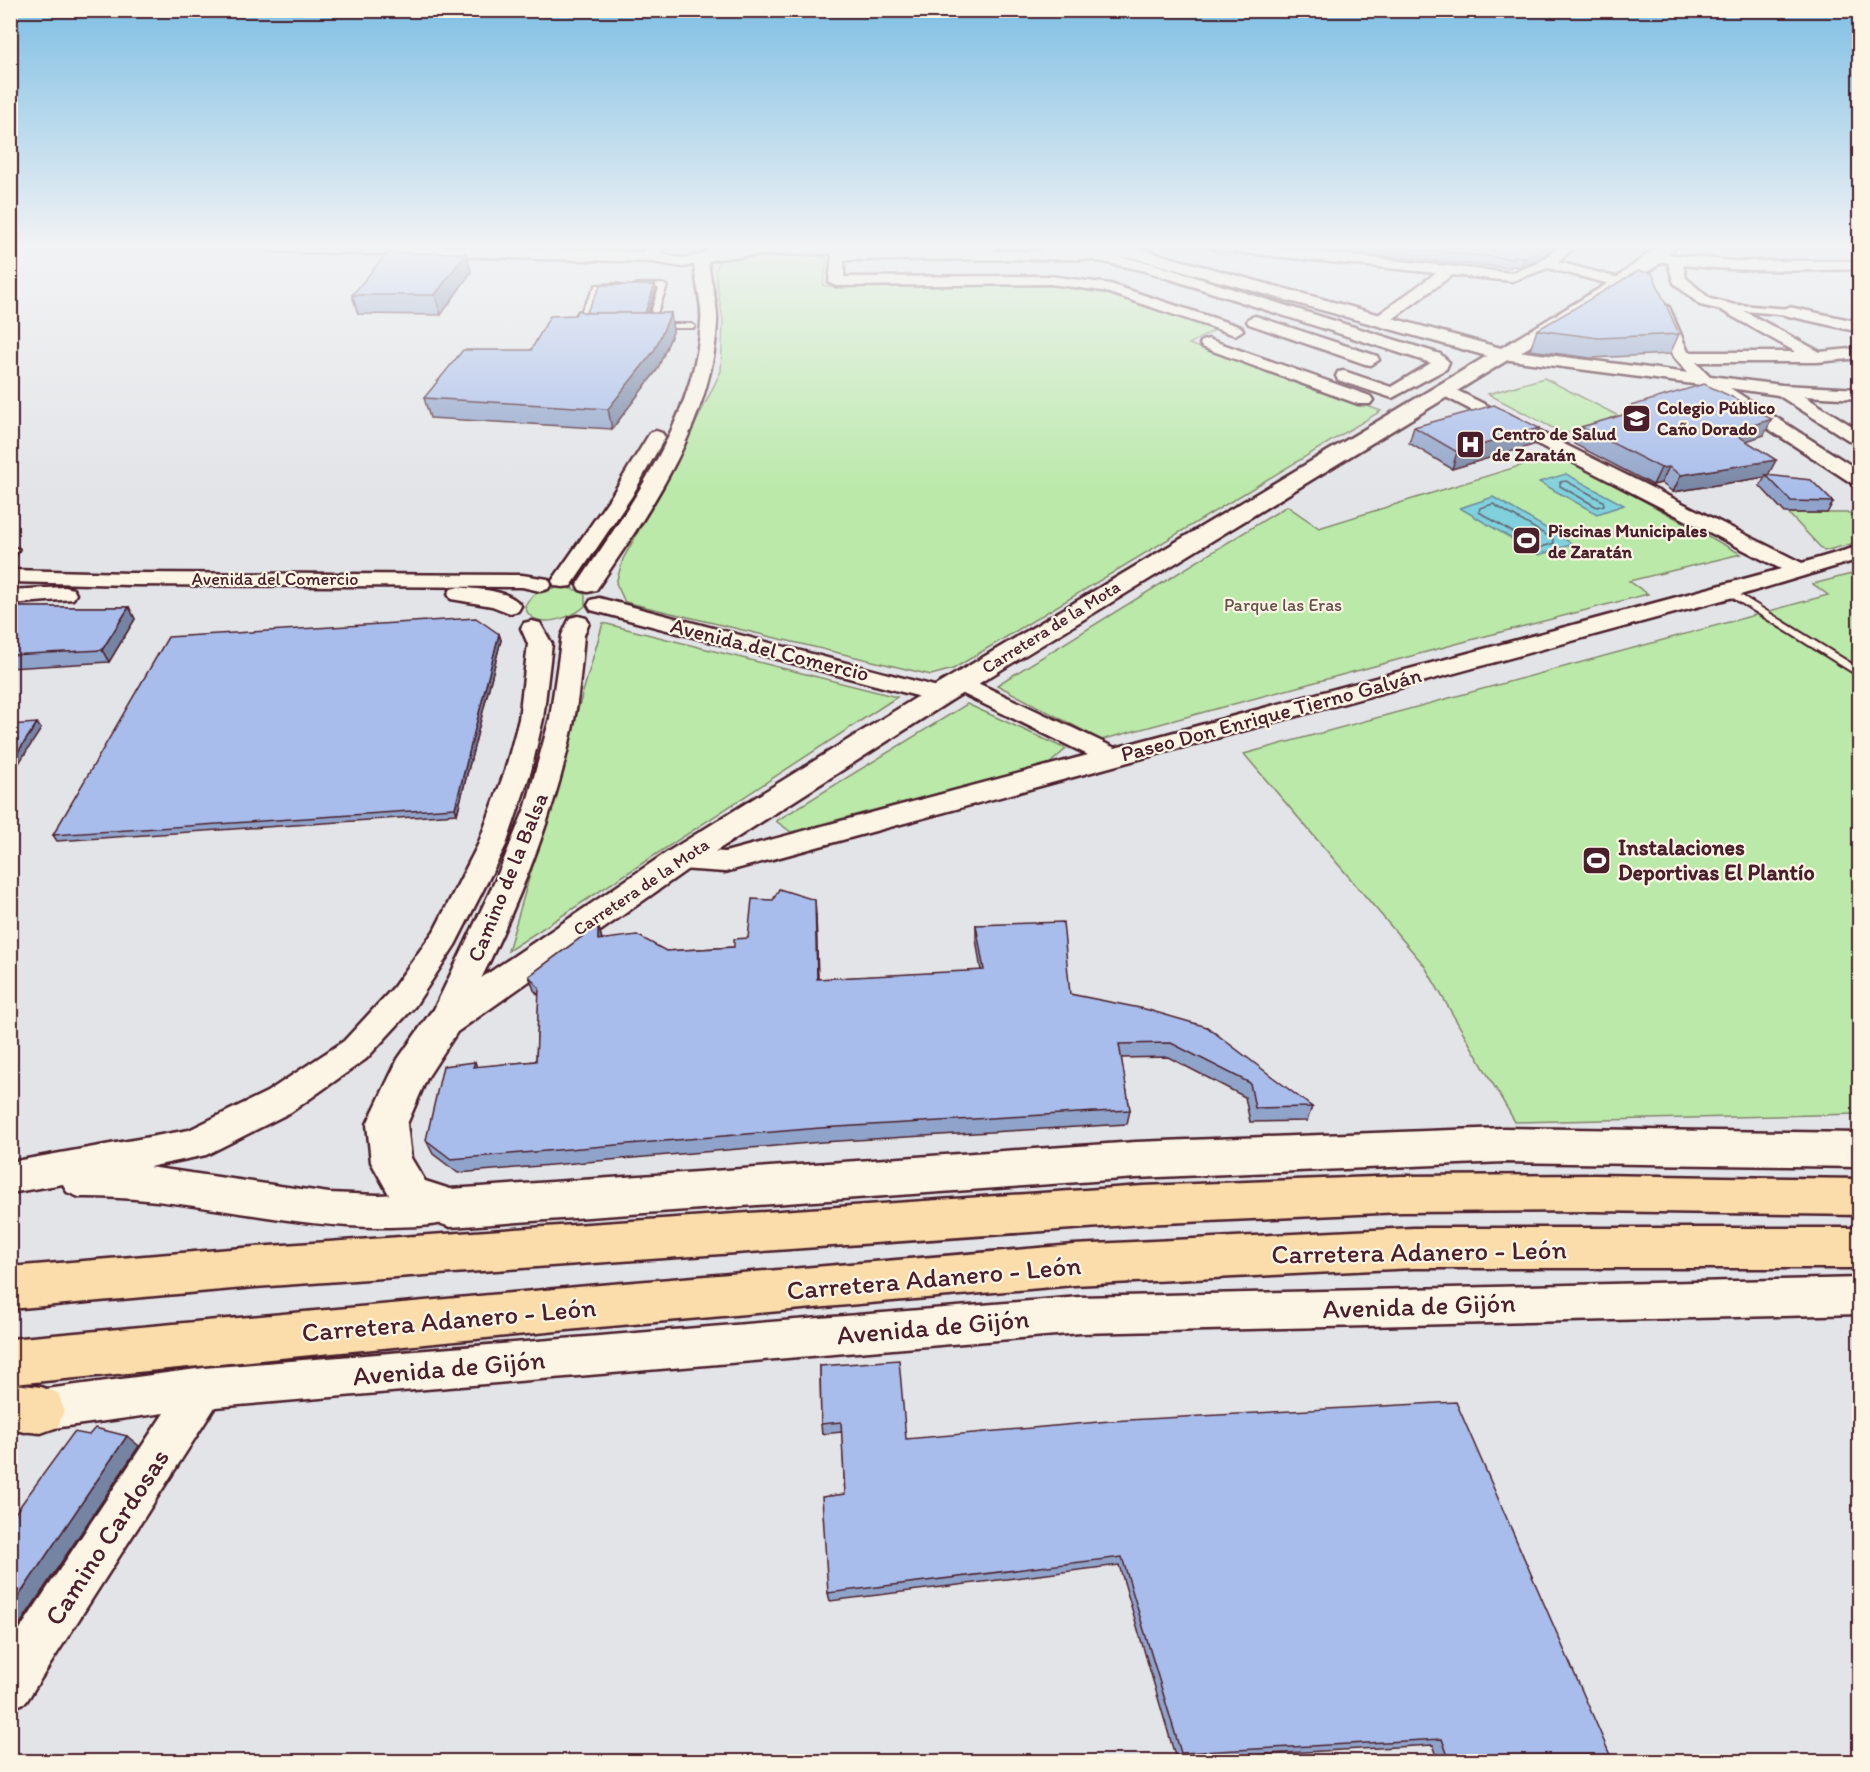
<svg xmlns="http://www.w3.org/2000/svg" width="1870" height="1772" viewBox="0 0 1870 1772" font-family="Itim,sans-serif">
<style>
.green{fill:#bae9a9;stroke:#82846a;stroke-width:1.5}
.water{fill:#81d0dd;stroke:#6b8996;stroke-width:1.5}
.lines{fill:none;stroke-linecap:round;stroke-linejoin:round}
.shore{stroke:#606672;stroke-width:1.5}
.service-casing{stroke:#4a1f2b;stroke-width:4}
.pedestrian-casing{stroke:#4a1f2b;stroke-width:5}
.minor-casing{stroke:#4a1f2b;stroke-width:5}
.secondary-casing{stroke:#4a1f2b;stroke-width:5}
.trunk-casing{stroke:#4a1f2b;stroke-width:5}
.service{fill:#fcf5e5;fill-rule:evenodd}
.pedestrian{fill:#fcf5e5;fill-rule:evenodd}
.minor{fill:#fcf5e5;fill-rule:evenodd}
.secondary{fill:#fcf5e5;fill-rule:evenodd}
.trunk{fill:#faddab;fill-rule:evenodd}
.wall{fill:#90a3ca;stroke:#4a1f2b;stroke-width:1.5}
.shaded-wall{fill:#7684a4;stroke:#4a1f2b;stroke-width:1.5}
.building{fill:#a8bdeb;stroke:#4a1f2b;stroke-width:1.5}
.labels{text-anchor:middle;stroke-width:4.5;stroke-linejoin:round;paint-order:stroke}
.far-poi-label{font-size:18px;font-weight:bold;fill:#4a1f2b;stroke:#fcf5e5;text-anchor:start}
.far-street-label{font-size:18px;fill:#4a1f2b;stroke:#fcf5e5}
.far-park-label{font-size:18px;fill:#66524a;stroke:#fcf5e5}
.street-label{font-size:22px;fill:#4a1f2b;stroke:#fcf5e5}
.poi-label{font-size:22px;font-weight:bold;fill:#4a1f2b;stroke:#fcf5e5;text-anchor:start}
.near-street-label{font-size:27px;fill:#4a1f2b;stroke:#fcf5e5}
</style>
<rect width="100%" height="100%" fill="#e3e4e7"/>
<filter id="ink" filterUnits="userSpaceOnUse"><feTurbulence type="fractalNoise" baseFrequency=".0167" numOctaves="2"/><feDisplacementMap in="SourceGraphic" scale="12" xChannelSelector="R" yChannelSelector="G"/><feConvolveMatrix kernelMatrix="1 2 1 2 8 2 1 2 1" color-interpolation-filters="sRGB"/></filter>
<g filter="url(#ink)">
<g class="green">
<polygon points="741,253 817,254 827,259 823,286 1074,285 1111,293 1217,329 1189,344 1381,411 953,669 931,675 625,602 616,583 623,559 674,467 721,371 723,321 715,272 720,259"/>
<polygon points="1544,378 1621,417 1564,434 1488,394"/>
<polygon points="1558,454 1741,554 1629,581 1648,594 1478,638 1101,740 997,685 1287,506 1319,528"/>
<polygon points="1788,513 1859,513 1859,542 1824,551"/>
<polygon points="1859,572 1859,1114 1515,1122 1424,965 1244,754 1828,595 1813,584"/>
<path d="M563,587L580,591L585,595V606C572,619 531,632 525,606C532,591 548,588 563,587Z"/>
<polygon points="603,623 897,697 508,951"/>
<polygon points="967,704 1066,749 1049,764 791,832 776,821"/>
</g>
<g class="water">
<polygon points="1566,474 1624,505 1597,514 1539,482"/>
<polygon points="1493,497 1573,544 1539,555 1460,508"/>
</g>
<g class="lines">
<g class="shore">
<polygon points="1566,481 1603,501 1604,505 1597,507 1560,486 1560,482"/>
<polygon points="1493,504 1553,539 1554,543 1539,548 1479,512 1480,508"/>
</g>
<defs>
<g id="service">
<polygon points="663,284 667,286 653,324 691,324 695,326 694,328 646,328 659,288 637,288 633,286 637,284"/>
<polygon points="596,285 618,284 622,286 618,288 600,288 582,322 588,325 584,327 574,323"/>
<polygon points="10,546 19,549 14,558 10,559"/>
<polygon points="1729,588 1860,669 1860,677 1725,593 1725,589"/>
</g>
<polygon id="pedestrian" points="1726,304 1789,309 1795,312 1789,315 1722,309 1720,307"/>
<g id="minor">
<polygon points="833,246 843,246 845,252 1088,251 1150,263 1440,354 1449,362 1446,369 1392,398 1338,380 1336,376 1338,372 1344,371 1391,387 1431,363 1142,270 1088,259 844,260 844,277 1050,276 1110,284 1241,327 1243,330 1235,335 1103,291 1050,284 836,286 829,282"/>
<polygon points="1209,246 1259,246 1512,273 1538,263 1560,246 1576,246 1558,262 1626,280 1628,283 1621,287 1548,268 1512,281 1452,275 1386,324 1374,324 1372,321 1374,318 1436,273 1216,250"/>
<path d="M1657,253L1733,261H1860V269C1801,271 1742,272 1683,265L1686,278L1710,299L1731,304L1820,352L1860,348V358L1817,362H1696L1710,376L1782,385L1860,389V399L1804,396L1860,431V444L1853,443L1778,395L1730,388L1860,471V486L1853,484L1701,385L1502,359L1494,354L1502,349L1688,373L1674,357L1653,307L1661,302L1669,307L1688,352H1796L1721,310L1700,305L1674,283L1668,263L1652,260L1650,257L1652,254Z"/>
<path d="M701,255L708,259C709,281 718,300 717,322C713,420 650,511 596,590L588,592L580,590L577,585C630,505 694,421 701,323C703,300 694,281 694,259Z"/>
<polygon points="1789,307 1860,322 1860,332 1784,315 1781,312 1784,309"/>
<polygon points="1255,316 1377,356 1379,360 1371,365 1365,364 1249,324 1247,321 1249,318"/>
<polygon points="1208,339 1370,396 1373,400 1370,404 1358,404 1202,347 1200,344 1202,341"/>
<polygon points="1444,384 1802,563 1860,546 1860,559 1737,596 725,872 680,869 670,866 666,859 670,852 680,849 725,852 1088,755 951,688 947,683 951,678 959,676 967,678 1115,748 1781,569 1438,393 1435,389 1438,385"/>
<polygon points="656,431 662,433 665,437 632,496 571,586 563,587 555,586 552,581 612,495 650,433"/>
<polygon points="10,570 130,573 522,575 548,579 551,584 548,589 540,591 522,587 130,585 10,582"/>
<polygon points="65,587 73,589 76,594 73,599 10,604 10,590"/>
<path d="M459,587C477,590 510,589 521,606L518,611L510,613L492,606L451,599L448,594L451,589Z"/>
<polygon points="599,598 949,690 952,695 949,700 940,702 591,610 588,605 591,600"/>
<path d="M578,616L586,618L589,623L584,635C581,667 579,699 572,730C550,835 504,936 455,1031L444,1035L433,1031L428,1022L496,879L526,806L550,718L562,635L570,618Z"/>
<path d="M532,621L540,623L552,644L543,719L531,771L506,845L455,945L415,1006L366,1059L291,1112L206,1155L149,1167L329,1193L378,1195L445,1192L458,1197L463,1208L458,1219C436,1227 412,1226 390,1227C285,1229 184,1195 79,1197L67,1192L63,1184L10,1193V1162L189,1130L267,1092L344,1041L393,988L434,931L478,845L505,771L519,719L528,644L521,628L524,623Z"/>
<polygon points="1860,1278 1860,1314 1080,1333 215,1407 26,1702 10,1709 10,1644 164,1413 24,1432 10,1427 10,1397 24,1392 204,1368 1080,1297"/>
</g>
<g id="secondary">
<path d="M262,246H453L643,252L646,246H662L660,251C673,261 701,260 711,246H1000L992,251L756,255L717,259L683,267L653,262L270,251Z"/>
<polygon points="1035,246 1136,248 1501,348 1615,279 1658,246 1676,246 1663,261 1627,287 950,701 691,867 457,1032 427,1078 407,1124 411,1158 425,1181 450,1189 1136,1142 1504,1128 1860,1133 1860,1167 1504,1162 1136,1178 450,1227 396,1207 371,1162 367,1124 398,1059 431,1012 669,851 930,689 1487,356 1135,258 1043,251"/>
</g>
<g id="trunk">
<polygon points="1594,1175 1860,1179 1860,1215 1594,1211 1401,1212 1143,1224 255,1287 10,1309 10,1267 255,1247 1143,1186 1401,1176"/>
<polygon points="1414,1228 1860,1228 1860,1268 1414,1268 1074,1285 588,1328 14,1384 41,1387 58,1393 64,1410 58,1427 41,1433 10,1430 10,1339 588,1286 1074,1245"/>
</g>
</defs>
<use href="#service" class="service-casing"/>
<use href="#pedestrian" class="pedestrian-casing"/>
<use href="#minor" class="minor-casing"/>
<use href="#secondary" class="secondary-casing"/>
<use href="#trunk" class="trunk-casing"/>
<use href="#service" class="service"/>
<use href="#pedestrian" class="pedestrian"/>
<use href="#minor" class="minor"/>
<use href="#secondary" class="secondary"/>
<use href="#trunk" class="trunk"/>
</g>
<g class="wall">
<polygon points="1305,246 1555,246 1537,261 1521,267 1511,266 1510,268 1304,249"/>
<polygon points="466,253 471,272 441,315 358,314 352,295"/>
<polygon points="655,285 656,290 648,313 671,313 673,332 657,370 612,429 430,418 424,398 531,350 575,315 585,313"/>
<polygon points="1537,330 1679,334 1670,354 1591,358 1530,350"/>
<polygon points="1631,406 1756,408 1754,411 1764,435 1746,441 1776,460 1768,475 1833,502 1827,513 1785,513 1760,486 1765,477 1673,492 1661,483 1653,485 1574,444 1581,427 1628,414"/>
<polygon points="1414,427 1539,428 1533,445 1452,469 1409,443"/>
<polygon points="10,607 129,607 135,619 109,662 10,668"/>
<polygon points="499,634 501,640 457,814 57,841 53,835"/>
<polygon points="816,915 818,979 981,971 976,939 976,925 1070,994 1312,1107 1307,1121 1250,1122 1245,1097 1168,1057 1121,1058 1130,1110 1127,1124 822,1142 458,1173 433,1154 426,1140 475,1062 477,1067 536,1061 539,996 534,990 529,976 598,925 602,939 666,951 734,947 748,938"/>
<polygon points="820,1366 906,1439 1610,1755 1598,1761 1439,1761 1433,1745 1176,1759 1119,1565 830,1601 828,1593 845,1494 842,1432 822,1434 821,1424"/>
</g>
<g class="shaded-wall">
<polygon points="1547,246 1555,246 1537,261 1521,267 1525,257"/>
<polygon points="466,253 471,272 441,315 435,295"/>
<polygon points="655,285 656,290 645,320 644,315"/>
<polygon points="671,313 673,332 657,370 612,429 608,409"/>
<polygon points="1772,419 1764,435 1723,449 1732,432"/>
<polygon points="1539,428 1533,445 1452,469 1457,452"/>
<polygon points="1776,460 1767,477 1766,475 1765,477 1673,492 1681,475"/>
<polygon points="1669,467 1661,483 1653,485 1661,468"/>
<polygon points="129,607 135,619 109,662 102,650"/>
<polygon points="499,634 501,640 457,814 455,808"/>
<polygon points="37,723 41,729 10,777 10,764"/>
<polygon points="815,900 816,915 818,993 817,979"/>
<polygon points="598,925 602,940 598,940"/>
<polygon points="127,1436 139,1446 10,1639 10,1609"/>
</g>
<g class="building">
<polygon points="1383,246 1547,246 1540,251 1525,257 1513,256 1513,259"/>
<polygon points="387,253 466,253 435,295 352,295"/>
<polygon points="1638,271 1652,273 1679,334 1599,338 1537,330"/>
<polygon points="601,285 655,285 645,313 586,313"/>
<polygon points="578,310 585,313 671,313 654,351 608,409 424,398 463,350 531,350 550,316 575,315"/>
<polygon points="1704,384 1756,408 1751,409 1772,419 1732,432 1776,460 1681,475 1669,467 1661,468 1581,427 1640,410 1631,406"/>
<polygon points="1494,405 1539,428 1457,452 1414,427"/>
<polygon points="1766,475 1811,480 1833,502 1791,501"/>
<polygon points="10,607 129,607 102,650 10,655"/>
<polygon points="476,618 499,634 455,808 53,835 168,637"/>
<polygon points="37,723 10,764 10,725"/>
<polygon points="779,889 815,900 817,979 984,970 976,925 1063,922 1070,994 1145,1009 1207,1027 1312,1107 1255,1108 1250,1083 1171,1043 1119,1044 1130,1110 820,1128 451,1159 426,1140 443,1066 475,1062 473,1067 536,1061 539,988 529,976 598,925 598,940 637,935 666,951 734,947 734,939 748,938 752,899 773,900"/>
<polygon points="899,1360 906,1439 1110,1421 1456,1402 1610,1755 1448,1756 1442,1739 1181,1753 1122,1557 828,1593 822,1497 845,1494 841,1422 821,1424 820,1366"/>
<polygon points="95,1428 127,1436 10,1609 10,1520 74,1432 89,1435"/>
</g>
</g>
<linearGradient id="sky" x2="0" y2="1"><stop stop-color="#7fbfe4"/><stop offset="0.5" stop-color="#f2f3f4"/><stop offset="1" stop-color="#f2f3f4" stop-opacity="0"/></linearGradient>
<rect width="1870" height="494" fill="url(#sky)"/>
<defs>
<symbol id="school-square" viewBox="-11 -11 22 22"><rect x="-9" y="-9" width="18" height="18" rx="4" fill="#4a1f2b" stroke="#fcf5e5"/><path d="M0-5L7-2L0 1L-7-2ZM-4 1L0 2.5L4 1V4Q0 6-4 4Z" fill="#fff"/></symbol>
<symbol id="hospital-square" viewBox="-11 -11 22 22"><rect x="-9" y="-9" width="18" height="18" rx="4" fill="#4a1f2b" stroke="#fcf5e5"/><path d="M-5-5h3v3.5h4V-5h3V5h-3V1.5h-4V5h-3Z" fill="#fff"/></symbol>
<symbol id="stadium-square" viewBox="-11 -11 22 22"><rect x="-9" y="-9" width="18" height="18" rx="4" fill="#4a1f2b" stroke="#fcf5e5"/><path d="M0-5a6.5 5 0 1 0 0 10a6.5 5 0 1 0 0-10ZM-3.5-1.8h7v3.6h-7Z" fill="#fff"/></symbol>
</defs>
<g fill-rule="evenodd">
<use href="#school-square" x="1620" y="402" width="33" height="33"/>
<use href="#hospital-square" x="1454" y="428" width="33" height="33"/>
<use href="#stadium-square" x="1510" y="524" width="33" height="33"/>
<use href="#stadium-square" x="1580" y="844" width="33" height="33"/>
</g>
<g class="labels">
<g class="far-poi-label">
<text x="1657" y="414">Colegio Público<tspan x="1657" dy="21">Caño Dorado</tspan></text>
<text x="1492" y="440">Centro de Salud<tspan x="1492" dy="21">de Zaratán</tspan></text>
<text x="1548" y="537">Piscinas Municipales<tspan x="1548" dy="21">de Zaratán</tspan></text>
</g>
<g class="far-street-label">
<text x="275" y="585">Avenida del Comercio</text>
<text transform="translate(1051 627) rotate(-32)" y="6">Carretera de la Mota</text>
<text transform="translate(641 887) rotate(-34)" y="6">Carretera de la Mota</text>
</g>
<g class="far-park-label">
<text x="1283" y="611">Parque las Eras</text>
</g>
<g class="street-label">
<text transform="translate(770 649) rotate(14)" y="8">Avenida del Comercio</text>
<text transform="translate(1271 714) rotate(-15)" y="8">Paseo Don Enrique Tierno Galván</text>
<text transform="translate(507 877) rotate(-68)" y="8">Camino de la Balsa</text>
</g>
<g class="poi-label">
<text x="1618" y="855">Instalaciones<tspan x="1618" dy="25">Deportivas El Plantío</tspan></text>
</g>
<g class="near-street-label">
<text transform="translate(1419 1252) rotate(-1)" y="9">Carretera Adanero - León</text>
<text transform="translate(934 1278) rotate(-5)" y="9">Carretera Adanero - León</text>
<text transform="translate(1419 1306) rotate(-2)" y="9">Avenida de Gijón</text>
<text transform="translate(449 1320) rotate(-5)" y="9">Carretera Adanero - León</text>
<text transform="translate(933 1327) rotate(-5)" y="9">Avenida de Gijón</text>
<text transform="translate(449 1368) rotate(-5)" y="9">Avenida de Gijón</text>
<text transform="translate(107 1537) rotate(-57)" y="9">Camino Cardosas</text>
</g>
</g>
<rect width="1870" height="1772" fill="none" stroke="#fcf5e5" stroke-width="36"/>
<rect x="18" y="18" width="1834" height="1736" fill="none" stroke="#4a1f2b" stroke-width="2" filter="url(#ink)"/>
</svg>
